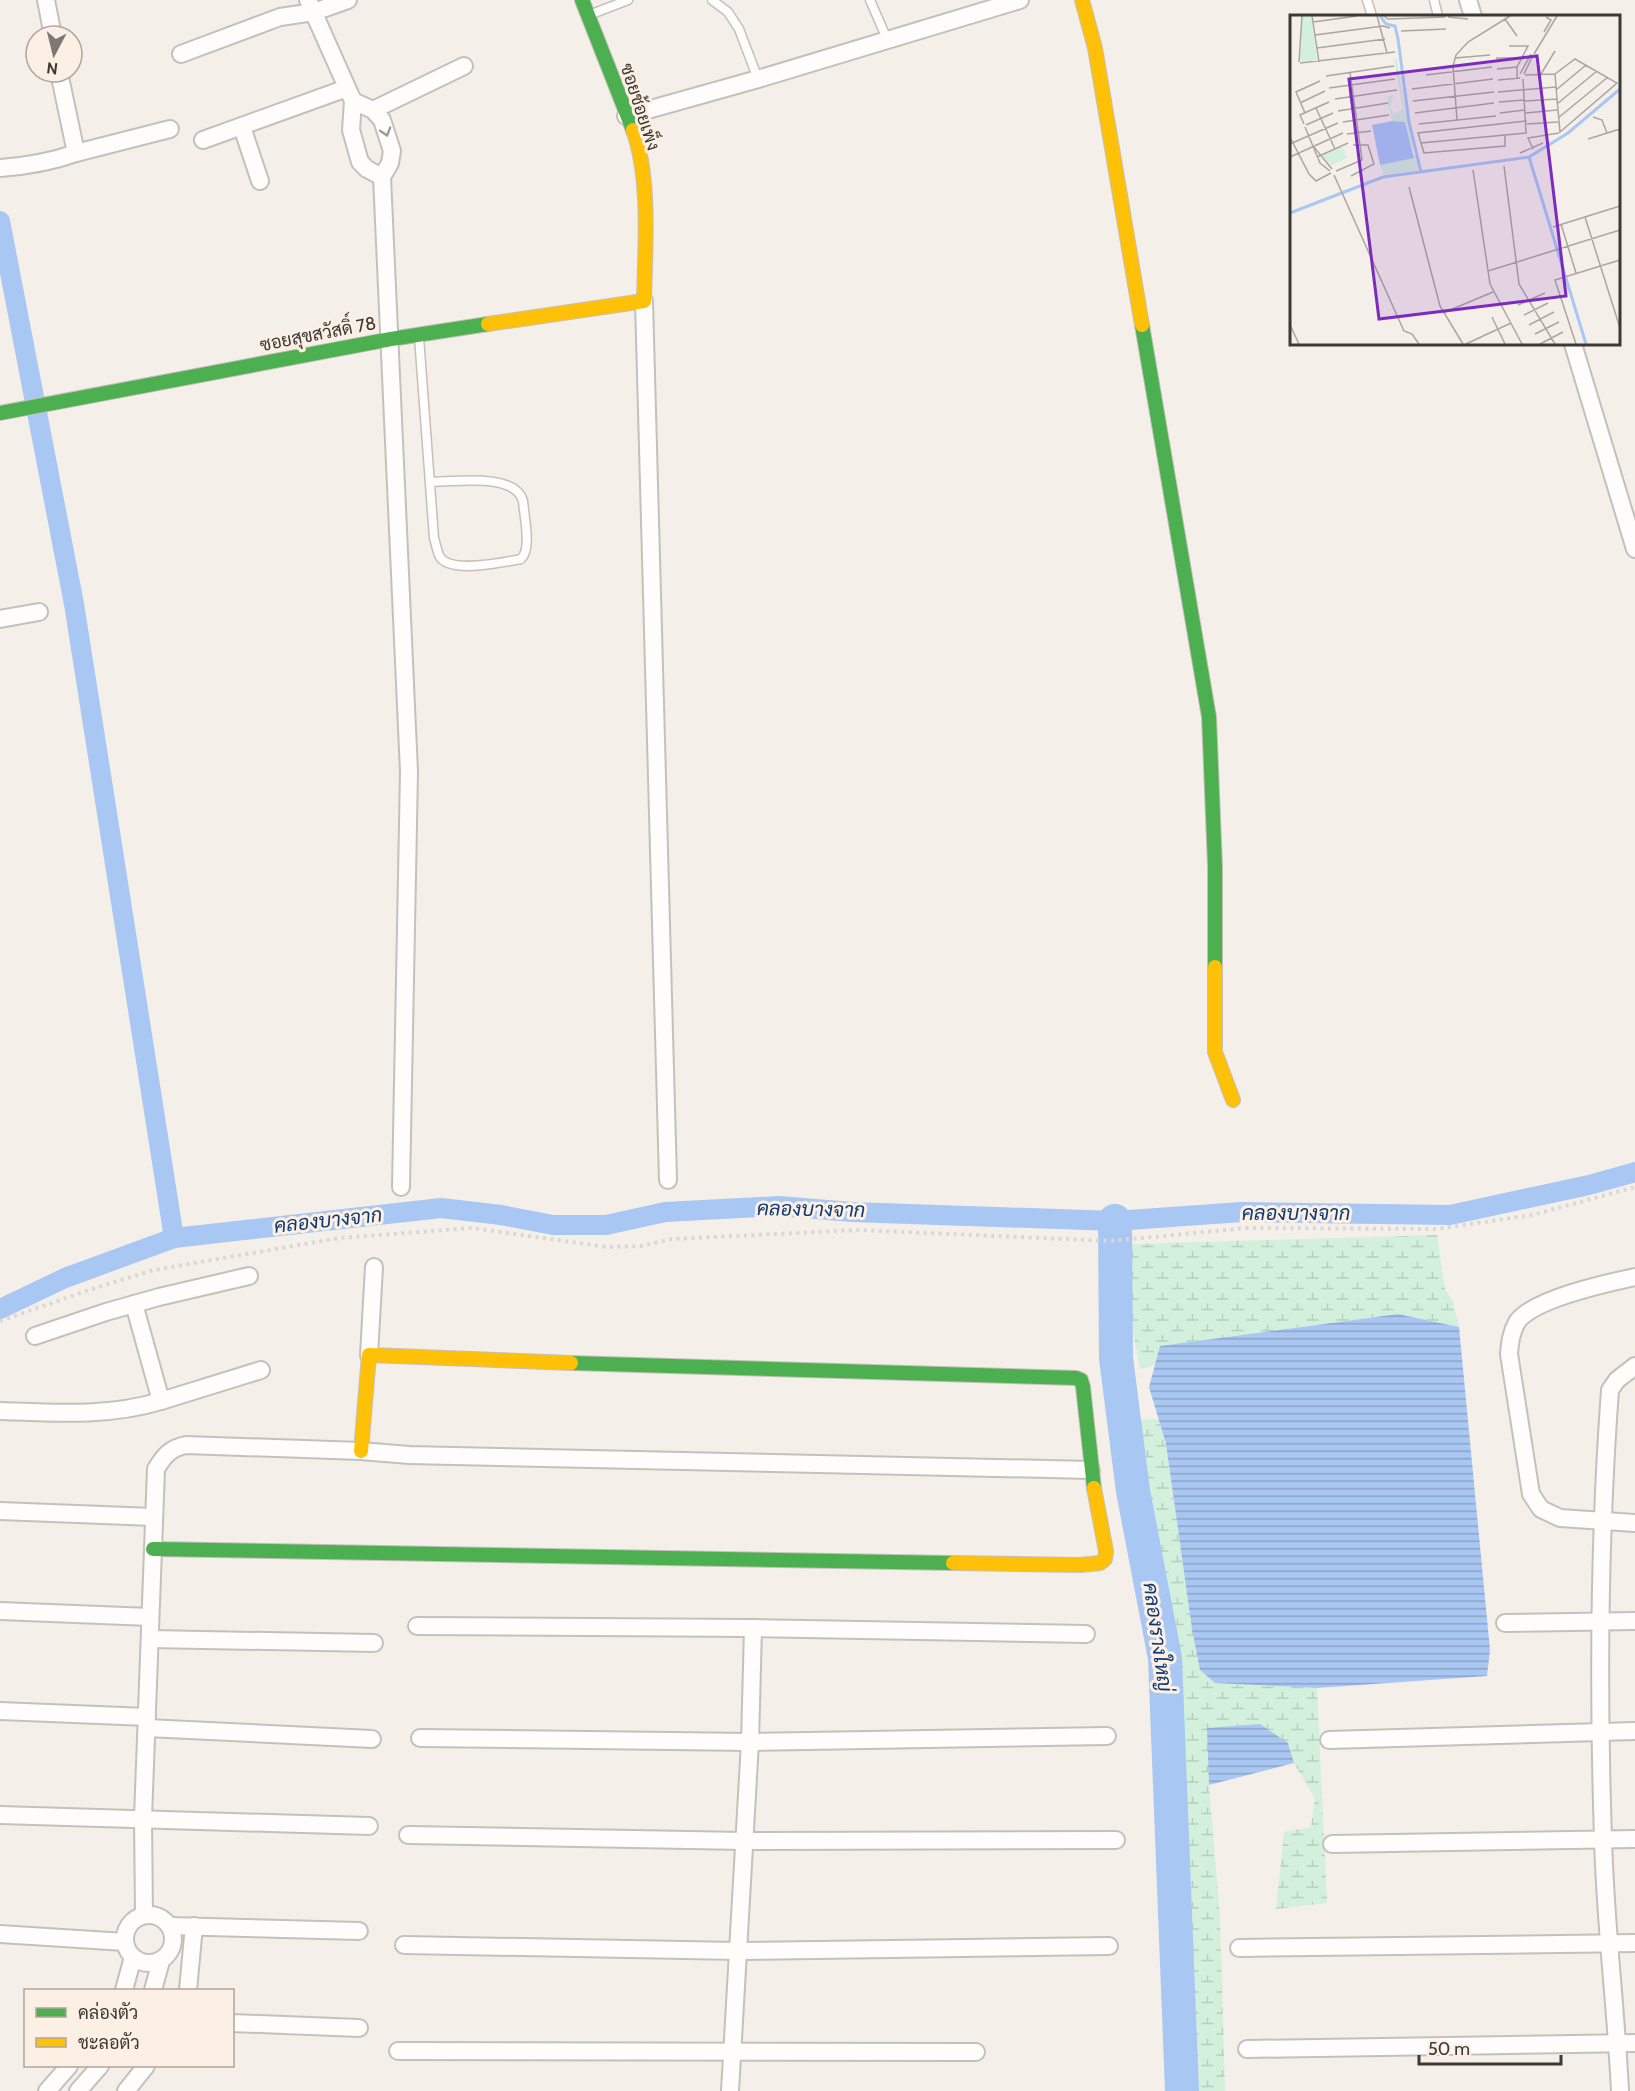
<svg xmlns="http://www.w3.org/2000/svg" width="1635" height="2091" viewBox="0 0 1635 2091" font-family="Cabin,Sarabun,sans-serif">
<style>
.wetland{fill:url(#wetland-marsh)}
.water{fill:url(#water-rules)}
.lines{fill:none;stroke-linecap:round;stroke-linejoin:round}
.canal{stroke:#a9c7f3;stroke-width:20}
.river{stroke:#a9c7f3;stroke-width:34}
.lane-casing{stroke:#c5c0bb;stroke-width:11}
.street-casing{stroke:#c5c0bb;stroke-width:20}
.fast-casing{stroke:#c5c0bb;stroke-width:16}
.slow-casing{stroke:#c5c0bb;stroke-width:16}
.path{stroke:#dad8d6;stroke-width:4;stroke-dasharray:3 4.5;stroke-linecap:butt}
.lane{stroke:#fefdfc;stroke-width:8}
.street{stroke:#fefdfc;stroke-width:16}
.fast{stroke:#4caf50;stroke-width:14}
.slow{stroke:#ffc107;stroke-width:14}
.oneway{stroke:#9d9a98}
.labels{text-anchor:middle;stroke-width:6;stroke-linejoin:round;paint-order:stroke}
.street-label{font-size:18px;fill:#3c3833;stroke:#fbf0e3}
.water-label{font-size:20px;font-style:italic;fill:#0d3871;stroke:#fbf0e3}
.inset-river{fill:none;stroke:#a9c7f3;stroke-width:3}
.inset-road{fill:none;stroke:#aba6a0;stroke-width:1.5}
.view{fill:#7b2cbf;fill-opacity:0.15;stroke:#7b2cbf;stroke-width:3}
.inset-edge{fill:none;stroke:#3c3833;stroke-width:3}
</style>
<defs>
<pattern id="wetland-marsh" width="20" height="14" patternUnits="userSpaceOnUse" patternTransform="scale(1.5)"><rect width="20" height="14" fill="#d3f0dd"/><path d="M1 5h8M5 5V1M11 12h8M15 12V8" fill="none" stroke="#b6cfbe"/></pattern>
<pattern id="water-rules" width="6" height="5" patternUnits="userSpaceOnUse" patternTransform="scale(1.5)"><rect width="6" height="5" fill="#a9c7f3"/><path d="M0 2.5h6" fill="none" stroke="#8ba3c5"/></pattern>
</defs>
<rect width="100%" height="100%" fill="#f5efe9"/>
<g class="wetland">
<polygon points="1437,1235 1445,1289 1453,1302 1459,1327 1398,1314 1161,1346 1155,1365 1140,1369 1134,1337 1126,1253 1132,1244"/>
<polygon points="1159,1419 1166,1444 1192,1629 1216,1683 1317,1688 1327,1903 1276,1909 1284,1832 1311,1827 1315,1799 1294,1763 1288,1743 1209,1785 1220,1916 1225,2091 1198,2091 1189,1926 1184,1781 1168,1622 1153,1547 1146,1458 1132,1420"/>
</g>
<g class="water">
<polygon points="1398,1314 1459,1327 1490,1650 1487,1676 1317,1688 1215,1683 1200,1670 1192,1629 1166,1444 1149,1387 1160,1346"/>
<polygon points="1260,1724 1288,1743 1294,1763 1209,1785 1207,1728"/>
</g>
<g class="lines">
<g class="canal">
<polyline points="0,221 74,604 174,1238"/>
<polyline points="0,1309 65,1278 174,1238 441,1208 501,1215 553,1225 606,1225 665,1212 779,1206 852,1212 1115,1221 1241,1212 1450,1215 1589,1185 1635,1172"/>
</g>
<polyline class="river" points="1115,1221 1116,1358 1133,1491 1165,1658 1182,2091"/>
<defs>
<g id="lane">
<polyline points="712,0 728,12 739,29 758,79"/>
<polyline points="870,0 887,39"/>
<polyline points="1367,0 1372,16"/>
<polyline points="1434,0 1438,16"/>
<polyline points="589,15 628,0"/>
<path d="M419,337L434,538C436,544 437,552 440,557C451,574 504,562 521,559C532,549 524,516 523,501C515,472 453,482 430,482"/>
</g>
<g id="street">
<polyline points="46,0 53,36"/>
<polyline points="308,0 353,101 351,130 360,162 367,169 382,177"/>
<polyline points="1468,0 1473,16"/>
<polyline points="181,54 280,17 314,12 348,0"/>
<polyline points="353,101 373,110 382,120 392,151 390,163 382,177 409,772 401,1187"/>
<polyline points="373,110 464,66"/>
<polyline points="626,116 758,79 1020,0"/>
<polyline points="242,127 260,181"/>
<polyline points="203,140 347,88"/>
<polyline points="76,153 170,129"/>
<path d="M0,168C27,166 51,162 76,153L59,72"/>
<polyline points="644,301 668,1180"/>
<polyline points="1573,344 1635,549"/>
<polyline points="0,619 39,612"/>
<path d="M1635,1277C1607,1283 1533,1299 1517,1322C1511,1333 1510,1342 1509,1354L1531,1494L1541,1509L1560,1518L1635,1523"/>
<polyline points="35,1336 106,1312 159,1297 249,1276"/>
<polyline points="369,1355 374,1267"/>
<polyline points="161,1401 261,1370"/>
<path d="M0,1411C55,1413 108,1417 161,1401L134,1304"/>
<polyline points="0,1511 154,1517"/>
<polyline points="0,1611 150,1617"/>
<polyline points="1505,1623 1635,1621"/>
<polyline points="417,1626 753,1628 1086,1634"/>
<polyline points="150,1639 374,1643"/>
<polyline points="0,1711 147,1717"/>
<polyline points="147,1728 372,1739"/>
<polyline points="420,1738 750,1742 1107,1736"/>
<polyline points="1329,1740 1635,1731"/>
<polyline points="0,1815 369,1826"/>
<polyline points="408,1835 744,1841 1116,1840"/>
<polyline points="1332,1844 1635,1839"/>
<circle cx="149" cy="1939" r="24"/>
<path d="M144,1915L143,1818L156,1469C164,1456 170,1448 186,1445L361,1451L409,1455L1091,1470"/>
<polyline points="170,1926 359,1931"/>
<polyline points="0,1934 125,1942"/>
<polyline points="404,1945 738,1951 1109,1946"/>
<polyline points="1239,1948 1635,1943"/>
<polyline points="124,1990 133,1957"/>
<polyline points="153,1990 161,1961"/>
<polyline points="188,1990 194,1926"/>
<polyline points="232,2023 359,2028"/>
<polyline points="1247,2049 1635,2043"/>
<polyline points="398,2051 976,2052"/>
<polyline points="47,2091 69,2066"/>
<polyline points="78,2091 100,2066"/>
<polyline points="126,2091 146,2066"/>
<polyline points="730,2091 750,1742 753,1628"/>
<path d="M1620,2091C1616,2007 1605,1922 1603,1838C1598,1688 1599,1539 1610,1390L1617,1380L1635,1366"/>
</g>
<g id="fast">
<polyline points="582,0 633,130"/>
<polyline points="1142,325 1209,717 1215,866 1215,967"/>
<polyline points="0,413 391,339 488,324"/>
<polyline points="571,1363 1076,1378 1081,1380 1083,1387 1094,1488"/>
<polyline points="153,1549 953,1563"/>
</g>
<g id="slow">
<polyline points="1082,0 1095,48 1142,325"/>
<path d="M488,324L644,301C645,250 651,178 633,130"/>
<polyline points="1215,967 1215,1052 1233,1100"/>
<polyline points="361,1451 369,1355 571,1363"/>
<polyline points="953,1563 1080,1565 1100,1563 1105,1559 1106,1551 1094,1488"/>
</g>
</defs>
<use href="#lane" class="lane-casing"/>
<use href="#street" class="street-casing"/>
<use href="#fast" class="fast-casing"/>
<use href="#slow" class="slow-casing"/>
<polyline class="path" points="0,1321 95,1288 154,1270 339,1238 472,1228 607,1247 641,1246 672,1239 859,1230 1111,1241 1246,1228 1436,1229 1532,1215 1635,1187"/>
<use href="#lane" class="lane"/>
<use href="#street" class="street"/>
<use href="#fast" class="fast"/>
<use href="#slow" class="slow"/>
</g>
<defs><path id="oneway-chevron" d="M-2-3.5L2.5 0L-2 3.5" fill="none" stroke-width="1.6" stroke-linecap="round" stroke-linejoin="round" transform="scale(1.5)"/></defs>
<use class="oneway" href="#oneway-chevron" transform="translate(386 132) rotate(73)"/>
<g class="labels">
<g class="street-label">
<text transform="translate(640 107) rotate(72)" y="6">ซอยช้อยเพ็ง</text>
<text transform="translate(318 334) rotate(-11)" y="6">ซอยสุขสวัสดิ์ 78</text>
</g>
<g class="water-label">
<text transform="translate(811 1209) rotate(1)" y="7">คลองบางจาก</text>
<text x="1296" y="1220">คลองบางจาก</text>
<text transform="translate(328 1220) rotate(-6)" y="7">คลองบางจาก</text>
<text transform="translate(1158 1637) rotate(82)" y="7">คลองรางใหญ่</text>
</g>
</g>
<g transform="translate(1290 15)">
<rect width="330" height="330" fill="#f5efe9"/>
<path d="M107,43L115,94L127,134L122,132L115,107L102,106L97,82L103,80L100,93L104,99L113,94L104,44ZM126,140L129,155L94,160L90,150Z" fill="#d3f0dd"/>
<path d="M12,1H21L27,45L10,46ZM52,132L57,143L42,150L32,141Z" fill="#d3f0dd"/>
<path d="M102,106L115,107L124,143L90,150L82,110Z" fill="#a9c7f3"/>
<path class="inset-river" d="M90,1L96,9L105,11L108,24L119,107L131,157M239,142L296,329M0,198L93,162L239,142L278,118L330,74"/>
<path class="inset-road" d="M22,1L29,47M87,1L97,38M94,1L98,4L155,2M158,2L178,4M215,4L227,21M23,7L67,1M111,16L156,14M254,17L261,5L256,2M25,20L93,11L100,13M219,31H238L227,52V63M27,33L95,24M244,39L267,1M165,43L200,40M206,43H233M9,47L12,1M10,48L105,37M207,54L227,52M230,59L241,39M234,59L243,40M251,59L265,36M265,59L285,44L327,68L270,117L267,84M136,60L202,52M235,60L265,59L267,84L235,86M36,61L104,51M208,65L230,63M39,73L105,64M122,74L203,64M266,75L296,50M208,77L266,72M45,84L107,75M123,86L204,77M209,87L234,85M10,88L35,76M267,89L307,56M26,93L45,134M48,96L98,88M15,98L6,77L30,66M125,98L204,88M210,98L235,95M236,98L267,95M303,102L312,105L317,118M268,103L318,62M167,105L163,51L166,40L178,27L220,1M53,107L99,100M14,109L10,100L39,87M129,109L206,101M237,109L268,107M16,110L43,98M15,112L30,148L40,156M57,119L81,116M215,120V131L134,138L128,118L237,106M0,122L19,159L26,166L41,158M298,124L330,114M131,128L236,118L233,64M0,129L48,108M24,132L42,154M243,134L238,123L269,118M230,138L253,128M0,142L53,118M27,142L58,128M214,151L229,269L265,329M330,152V175M183,155L200,269L232,329M46,156L72,145L60,57M44,160L114,316L122,319L129,329M61,161L84,149L78,130H63M119,172L150,291L173,329M295,202L330,313M271,209L286,258M263,212L330,191M198,256L330,215M228,290L255,278M153,298L203,277M234,300L258,288M202,302L215,329M0,310L9,329M239,310L264,297M245,319L269,307M176,329L221,308M250,329L273,317M286,329L265,265L330,245"/>
<path class="view" d="M247,41L276,281L89,304L59,64Z"/>
<rect width="330" height="330" class="inset-edge"/>
</g>
<rect x="24" y="1989" width="210" height="78" fill="#fbf0e3" stroke="#afa69d" stroke-width="1.5"/>
<rect x="36" y="2008" width="30" height="9" fill="#4caf50" stroke="#afa69d" stroke-width="1.5"/>
<text x="78" y="2019" font-size="18" fill="#3c3833">คล่องตัว</text>
<rect x="36" y="2038" width="30" height="9" fill="#ffc107" stroke="#afa69d" stroke-width="1.5"/>
<text x="78" y="2049" font-size="18" fill="#3c3833">ชะลอตัว</text>
<g transform="translate(54 54) rotate(187)"><circle r="28" fill="#fbf0e3" stroke="#afa69d" stroke-width="1.5"/>
<path d="M0-4.5L10 22L0 15L-10 22Z" fill="#7d7873"/>
<text y="-9" font-size="16" font-weight="bold" text-anchor="middle" fill="#3c3833">N</text>
</g>
<path d="M1419 2055v9h142v-9" fill="none" stroke="#3c3833" stroke-width="3"/>
<text x="1428" y="2055" font-size="18" fill="#3c3833" stroke="#fbf0e3" stroke-width="4.5" paint-order="stroke">50 m</text>
</svg>
